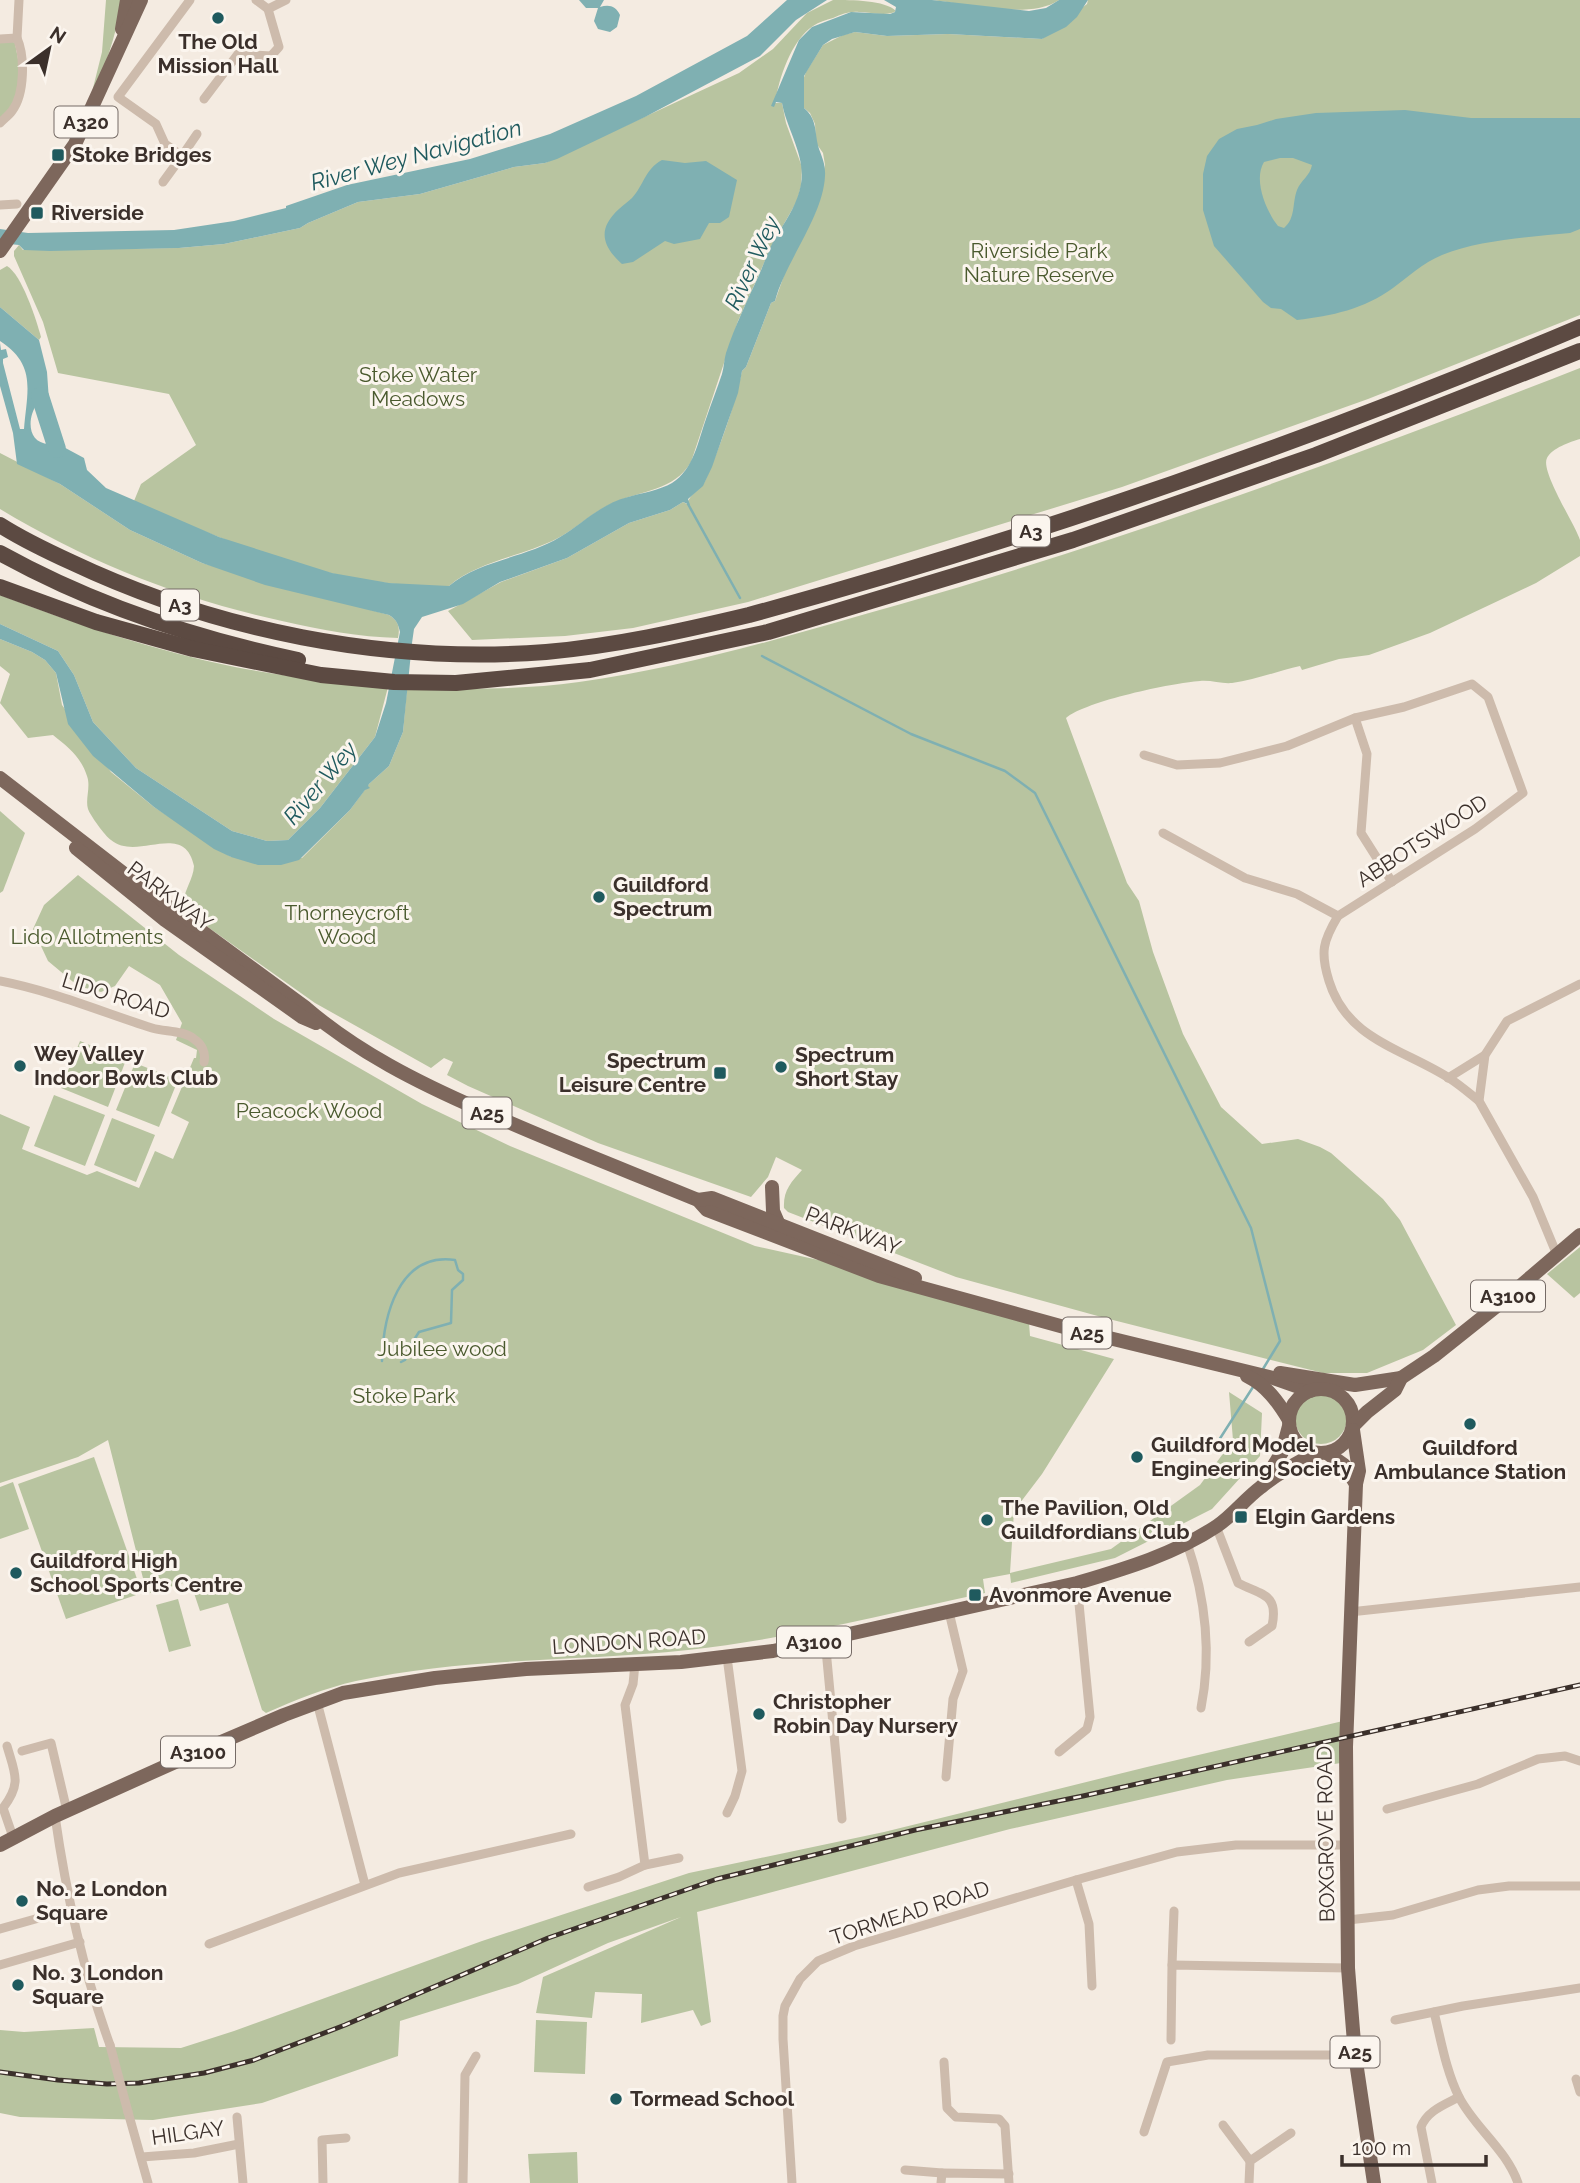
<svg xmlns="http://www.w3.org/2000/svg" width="1580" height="2183" viewBox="0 0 1580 2183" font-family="Raleway,sans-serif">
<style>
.green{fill:#b8c4a0}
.water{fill:#7fb0b2;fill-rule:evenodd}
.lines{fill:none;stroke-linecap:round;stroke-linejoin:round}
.stream{stroke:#7fb0b2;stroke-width:2.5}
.river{stroke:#7fb0b2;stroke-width:18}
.street{stroke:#cdbbac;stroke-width:9}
.primary{stroke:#7d675c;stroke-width:14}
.highway{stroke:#5c4a42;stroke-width:16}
.rail-casing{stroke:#3b302b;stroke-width:5}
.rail{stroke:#fbf5ee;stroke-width:2.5;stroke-dasharray:8;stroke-linecap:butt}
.street-bridge{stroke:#cdbbac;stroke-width:9}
.poi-dot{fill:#1f5a5e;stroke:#fbf5ee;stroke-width:2.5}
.labels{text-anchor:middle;stroke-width:6;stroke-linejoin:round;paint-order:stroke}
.shield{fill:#fbf5ee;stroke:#756b66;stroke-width:2}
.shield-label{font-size:19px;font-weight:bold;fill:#3b302b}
.poi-label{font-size:21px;font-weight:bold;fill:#3b302b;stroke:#fbf5ee;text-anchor:start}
.park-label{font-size:21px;fill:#4a5a2e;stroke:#fbf5ee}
.street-label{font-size:21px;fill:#3b302b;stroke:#fbf5ee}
.water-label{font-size:23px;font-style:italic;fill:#1f5a5e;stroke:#fbf5ee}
</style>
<rect width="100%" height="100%" fill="#f4ebe1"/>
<g class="green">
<path d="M106,0H122C116,37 104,70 89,104L102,52Z"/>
<path d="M833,0C852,0 885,0 896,11C887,17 871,12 859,12C850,11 842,14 833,18C826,20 819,22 813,26C791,41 779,78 775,103H782L786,123L802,167L801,186L797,201L773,243L738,321L691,462C674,491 642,490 613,503C593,512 577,528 558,538C524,556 478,561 449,586C340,589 232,545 134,501L141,484L196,445L169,394L58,373L43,322L14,256V251L19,245L23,250L179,248L224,244L300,228L308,223L358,202L420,194L514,167L545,163L739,73L773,49L807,13Z"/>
<path d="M932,0H1059C1030,20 967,4 932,0Z"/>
<path d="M1088,0H1580V315L1368,399L1122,487L748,602L633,628L565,636L472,640L448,611L501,582L567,558L629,523L670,510L683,502L687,504C690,493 702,489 706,479C721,444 734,408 742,371L746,367L771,303L775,301L788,264L815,213L825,165L823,153L816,143L815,124L810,113L804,108L803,80L806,72L823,45L843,35L855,32L887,36L948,34L1042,39L1087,4Z"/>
<polygon points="9,40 15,43 21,75 13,107 0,119 0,41"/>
<path d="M7,266C22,275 36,319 41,337L39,340L0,307V270Z"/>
<path d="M1580,368V439C1570,442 1552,448 1547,458C1540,471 1575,524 1580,540C1580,544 1580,551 1580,556L1536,583L1430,633L1369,655L1339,659L1302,670L1300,666C1278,671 1255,680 1232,683C1222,684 1211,680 1200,681C1172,683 1086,701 1066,718L1127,883L1139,901L1153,952L1183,1034L1221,1107L1262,1144L1298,1139L1320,1147L1331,1153L1383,1199L1400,1220L1456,1325L1423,1350L1367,1373H1323L1105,1318L956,1277L788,1212L784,1208C783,1191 791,1182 802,1170L776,1157L768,1177L751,1197L598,1143L468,1086L447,1075L453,1062L444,1058L431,1068L315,1003L188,913C177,896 193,884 194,866C184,820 137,862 111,840C105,836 90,815 88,809C85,799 91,787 87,776C81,757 68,747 53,735L28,738L0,703L10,674L0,666V639L32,652L45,660L56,673L62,705L111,772L154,807L231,857L302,858L350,810L369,784L389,766L403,732L407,688C465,689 522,690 579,682C688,667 795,634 901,604C1131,538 1357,455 1580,368Z"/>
<path d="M0,453L60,484L130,530L202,563L389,615C399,621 400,628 398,638C359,637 321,630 282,621C181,599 88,562 0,509Z"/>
<path d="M0,595C76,624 155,651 235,667C286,677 337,682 388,687L375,737L320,808L288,840L267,841L232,831L136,768L93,722L74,675L58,651L0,624Z"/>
<polygon points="0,811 25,833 3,891 0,893"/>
<path d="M78,875L179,955L274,1019L422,1104L510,1146L755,1246L841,1265L1029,1323L1030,1336L1114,1359L1042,1474L1014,1511L1010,1573L1111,1549L1200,1485L1233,1440L1229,1392L1262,1413L1260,1456L1212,1509L1115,1558L1011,1583L1010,1574L983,1579L985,1593C886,1614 789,1639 688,1650C578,1662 465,1657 356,1681C325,1688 295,1700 266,1713L262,1710L228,1603L200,1611L190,1581L147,1594L108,1440L78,1457L0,1483V1114L30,1127L22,1149L87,1175L97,1171L139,1188L155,1151L173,1159L189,1122L171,1113L194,1058H196L197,1050L176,1040L182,1023L160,985L129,966L115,986L101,992L78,986L48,961L33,929L44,905Z"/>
<polygon points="80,1041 126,1060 108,1107 61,1088"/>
<polygon points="135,1063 178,1080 159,1127 116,1110"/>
<polygon points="54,1095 105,1115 85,1166 34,1146"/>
<polygon points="112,1118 155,1135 136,1182 94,1165"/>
<polygon points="1580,1247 1580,1293 1574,1298 1547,1274"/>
<circle cx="1321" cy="1418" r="26"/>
<polygon points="94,1457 142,1593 66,1619 18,1484"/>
<polygon points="13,1482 29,1529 0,1539 0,1487"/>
<polygon points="178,1599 191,1646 169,1652 156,1605"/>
<polygon points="1343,1721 1341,1763 1227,1780 1010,1829 697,1912 711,2022 701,2026 693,2010 641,2023 642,1994 595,1992 592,2018 536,2013 543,1977 681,1917 608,1943 518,1984 400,2021 398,2056 262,2103 153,2120 20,2117 0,2113 0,2030 24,2032 94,2028 99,2047 181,2048 234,2031 482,1941 689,1873 884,1832 1147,1767"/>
<polygon points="536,2020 587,2022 585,2074 534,2072"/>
<polygon points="577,2152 578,2183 530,2183 528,2154"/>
</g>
<g class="water">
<path d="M579,0H604L600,7C609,4 616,6 620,15L617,27L610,32L598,29L594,21L598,8H586Z"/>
<polygon points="787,0 827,0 796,20 760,56 645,117 557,159 545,163 514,167 420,194 358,202 308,223 300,228 224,244 179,248 50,251 24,250 19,245 0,243 0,229 28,233 174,230 234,221 286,208 286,206 347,185 470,159 550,134 636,96 747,36"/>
<path d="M884,0H932L1029,11L1046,8L1059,0H1088L1077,17L1066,27L1042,39L948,34L887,36L855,32L832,39L823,45L804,76V108C815,117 815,127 817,141C819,153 826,161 825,176C823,217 786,260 775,301L771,303L746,367L742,371L738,393L712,467L703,486L688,499L690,505L683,502L670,510L629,523L567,558L500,582L463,604L422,617L414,629L412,643L403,732L389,766L369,784L368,786L370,788L365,790L350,810L299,860L281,865H258L231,857L214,849L154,807L93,756L68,724L56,673L45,660L32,652L0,639V624L58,651L74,675L93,722L136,768L232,831L267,841L288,840L320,808L375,737L386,703L400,632C398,624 397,620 389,615L265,585L202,563L130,530L60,484L17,464L13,433L0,386V343L1,350L6,349L8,357L3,359V363L20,429H24C27,391 37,365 0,341V307L39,340L47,372L50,415L42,418L37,404C27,418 27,443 49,444L44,426L52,427L58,444L84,458L87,470L106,488L219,537L332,573L389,583L449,586C479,560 526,558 560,537C582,524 602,503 628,497C642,493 660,490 672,483C694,469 698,441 706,419C711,404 717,389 722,374C724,367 724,360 726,353C735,326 747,301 759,275C765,261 770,245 779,232C788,217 798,202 801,184C806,156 787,130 782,103L776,102L774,107L771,106L799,40L812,27L851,12L890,14L895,12L896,7Z"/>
<path d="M1405,110L1471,118H1580V229L1570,233C1530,237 1479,240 1442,255C1423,263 1409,276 1393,288C1364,309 1332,316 1297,320L1281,309L1271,308L1263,302L1214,246L1203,210V174L1207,156L1219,139L1237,129L1257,125L1276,119L1316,113ZM1280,158H1293L1312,165C1310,176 1301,180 1297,190C1292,203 1296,218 1284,228L1278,226C1266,211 1253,180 1264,162Z"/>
<path d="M662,160L685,163L706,161L737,180L729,217L720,223H709L700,239L674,244L665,241L633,262L622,264C602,246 597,229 619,209C623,205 628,202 632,198C644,185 645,169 662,160Z"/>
</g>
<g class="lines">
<g class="stream">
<polyline points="688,504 740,598"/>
<polyline points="762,656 911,734 1005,771 1035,793 1251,1228 1280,1341 1263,1369"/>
<path d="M382,1361C383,1317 398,1252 455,1260L458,1270L463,1274V1280L452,1290L451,1323L419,1332L410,1346L405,1360L401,1362"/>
<polyline points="1219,1440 1253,1387"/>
</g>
<polyline class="river" points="40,396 57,449"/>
<g class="street">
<polyline points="190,0 118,97 156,124 165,144 182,156 197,134"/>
<polyline points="256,0 268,9 286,0"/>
<polyline points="0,39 17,38 19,0"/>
<polyline points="204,99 238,54 271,56 279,47 268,9"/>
<path d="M0,123C4,119 9,115 12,111C25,94 25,56 17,38"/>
<polyline points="163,182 182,156"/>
<polyline points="0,205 17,204"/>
<polyline points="1355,718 1367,754 1361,833 1392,882"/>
<path d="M1144,755L1177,765L1220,763L1287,746L1355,718L1404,707L1472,684L1488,697L1523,793L1475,829L1338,916C1323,941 1320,952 1329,981C1347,1040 1404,1049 1449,1078C1460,1085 1469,1093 1479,1101"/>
<polyline points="1163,833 1245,878 1297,894 1338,916"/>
<path d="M0,981C52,991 102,1012 152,1028C165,1032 183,1030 194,1039C202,1044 206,1053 204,1062"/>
<polyline points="1448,1078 1485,1055"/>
<polyline points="1557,1255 1533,1197 1479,1101 1485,1055 1507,1021 1580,984"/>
<path d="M1216,1526L1238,1583C1261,1595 1279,1593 1272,1626L1249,1642"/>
<path d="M1187,1543C1205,1596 1212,1652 1201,1708"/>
<polyline points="1350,1612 1580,1587"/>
<polyline points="825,1639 842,1819"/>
<polyline points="317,1702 365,1885"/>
<path d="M7,1746C15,1774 22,1783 3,1808L13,1837"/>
<polyline points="22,1751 51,1743 67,1811"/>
<polyline points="1059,1752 1087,1729 1090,1717 1077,1583"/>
<polyline points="946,1777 953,1699 963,1671 949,1612"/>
<polyline points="1387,1809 1478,1784 1538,1759 1565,1756 1580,1761"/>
<polyline points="727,1813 735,1796 742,1771 727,1657"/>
<path d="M55,1816C66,1893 83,1971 110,2045"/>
<polyline points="645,1865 679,1858"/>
<polyline points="1076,1880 1089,1924 1092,1986"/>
<polyline points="588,1887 619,1877 645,1865 625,1705 633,1684 635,1664"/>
<polyline points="1348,1920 1393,1915 1478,1890 1509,1886 1580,1886"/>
<polyline points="0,1929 71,1909"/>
<polyline points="209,1944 399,1873 571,1834"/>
<polyline points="0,1965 80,1942"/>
<polyline points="1172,1965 1174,1911"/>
<path d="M1434,2012C1441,2040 1446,2071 1459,2097C1475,2128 1506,2149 1518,2183"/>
<polyline points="1395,2020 1463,2006 1580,1988"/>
<polyline points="1171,2040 1172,1965 1348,1968"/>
<polyline points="944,2062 947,2108 956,2117 999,2119 1005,2126 1009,2183"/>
<polyline points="1576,2079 1580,2092"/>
<polyline points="128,2112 148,2183"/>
<polyline points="237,2117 243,2183"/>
<polyline points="1223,2125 1250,2161"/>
<polyline points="1144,2132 1167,2062 1208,2055 1355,2055"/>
<polyline points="142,2157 194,2153 239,2144"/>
<polyline points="905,2170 942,2173"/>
<polyline points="323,2183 322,2140 346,2138"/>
<polyline points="463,2183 465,2075 476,2056"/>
<polyline points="792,2183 783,2039 783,2016 785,2006 800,1979 818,1961 854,1946 1076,1880 1177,1852 1236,1845 1347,1845"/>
<polyline points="941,2183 942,2173 1009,2174"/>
<polyline points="1249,2183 1250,2161 1291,2133"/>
<path d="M1432,2183L1421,2127C1427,2111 1444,2105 1459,2097"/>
</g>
<g class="primary">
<polyline points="122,29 127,0"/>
<polyline points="0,251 75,144 141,0"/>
<path d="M0,778L136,883L306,1008C357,1052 419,1083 481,1110C552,1142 625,1170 698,1200L707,1210L879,1276L1064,1327L1273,1378L1310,1391"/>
<polyline points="76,848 165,920 302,1017 316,1023"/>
<polyline points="772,1187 773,1211 779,1225"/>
<polyline points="698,1200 712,1198 915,1278"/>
<polyline points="1280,1373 1355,1385 1401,1378"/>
<path d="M1247,1376C1267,1386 1278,1402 1289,1420"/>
<circle cx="1321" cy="1421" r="32"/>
<polyline points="1353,1426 1367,1412 1395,1390 1401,1378 1434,1356 1498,1305 1580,1235"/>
<polyline points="1353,1430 1359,1471 1356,1484 1346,1747 1348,1968 1355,2055 1374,2183"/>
<polyline points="1327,1453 1344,1465 1356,1484"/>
<polyline points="1265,1480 1282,1452 1289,1426"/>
<path d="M0,1845L55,1816L184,1758L284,1715L343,1693L435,1678L526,1669L681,1662L773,1651L1077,1583C1124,1569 1175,1554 1217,1526C1233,1515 1245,1499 1261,1487C1278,1473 1297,1463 1316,1453"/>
</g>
<g class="highway">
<path d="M0,525C22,539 47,551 71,562C217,631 384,664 546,652C614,646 682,631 749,615C1032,538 1310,441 1580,327"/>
<path d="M0,553C94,605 193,638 298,660"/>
<polyline points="0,587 96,622 193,649 321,675 394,682 456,683 590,670 768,632 1073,540 1316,455 1580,351"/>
</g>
<defs>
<polyline id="rail" points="0,2072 58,2080 107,2084 139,2083 204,2073 254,2060 345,2025 548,1938 717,1879 915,1830 1083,1796 1580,1685"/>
</defs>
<use href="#rail" class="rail-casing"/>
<use href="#rail" class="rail"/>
<polyline class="street-bridge" points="110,2045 128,2112"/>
</g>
<g class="poi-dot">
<circle cx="218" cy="18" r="7"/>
<rect x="51" y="148" width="14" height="14" rx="3.5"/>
<rect x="30" y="206" width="14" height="14" rx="3.5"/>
<circle cx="599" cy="897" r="7"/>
<circle cx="20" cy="1066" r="7"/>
<circle cx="781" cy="1067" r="7"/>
<rect x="713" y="1066" width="14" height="14" rx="3.5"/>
<circle cx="1470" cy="1424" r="7"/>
<circle cx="1137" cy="1457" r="7"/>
<rect x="1234" y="1510" width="14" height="14" rx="3.5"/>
<circle cx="987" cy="1520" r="7"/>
<circle cx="16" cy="1573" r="7"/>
<rect x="968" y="1588" width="14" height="14" rx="3.5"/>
<circle cx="759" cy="1714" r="7"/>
<circle cx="22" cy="1901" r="7"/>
<circle cx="18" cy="1985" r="7"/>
<circle cx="616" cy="2099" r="7"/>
</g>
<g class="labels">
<g class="shield">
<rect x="54.5" y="106.5" width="63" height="31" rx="5"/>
<rect x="1012" y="515.5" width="38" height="31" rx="5"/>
<rect x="161" y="589.5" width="38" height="31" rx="5"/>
<rect x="462.5" y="1097.5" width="49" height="31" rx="5"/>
<rect x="1471" y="1280.5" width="74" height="31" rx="5"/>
<rect x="1062.5" y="1317.5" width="49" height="31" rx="5"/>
<rect x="777" y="1626.5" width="74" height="31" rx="5"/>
<rect x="161" y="1736.5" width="74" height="31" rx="5"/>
<rect x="1330.5" y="2036.5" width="49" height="31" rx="5"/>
</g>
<g class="shield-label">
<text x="86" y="129">A320</text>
<text x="1031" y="538">A3</text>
<text x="180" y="612">A3</text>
<text x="487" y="1120">A25</text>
<text x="1508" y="1303">A3100</text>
<text x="1087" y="1340">A25</text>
<text x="814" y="1649">A3100</text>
<text x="198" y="1759">A3100</text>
<text x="1355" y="2059">A25</text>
</g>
<g class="poi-label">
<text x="218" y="49" text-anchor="middle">The Old<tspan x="218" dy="24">Mission Hall</tspan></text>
<text x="72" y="162">Stoke Bridges</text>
<text x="51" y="220">Riverside</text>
<text x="613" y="892">Guildford<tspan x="613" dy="24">Spectrum</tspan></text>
<text x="34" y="1061">Wey Valley<tspan x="34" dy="24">Indoor Bowls Club</tspan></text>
<text x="795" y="1062">Spectrum<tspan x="795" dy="24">Short Stay</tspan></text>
<text x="706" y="1068" text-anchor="end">Spectrum<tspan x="706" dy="24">Leisure Centre</tspan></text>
<text x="1151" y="1452">Guildford Model<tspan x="1151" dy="24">Engineering Society</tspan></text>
<text x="1470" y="1455" text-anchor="middle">Guildford<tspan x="1470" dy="24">Ambulance Station</tspan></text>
<text x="1001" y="1515">The Pavilion, Old<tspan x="1001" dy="24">Guildfordians Club</tspan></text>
<text x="1255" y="1524">Elgin Gardens</text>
<text x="30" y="1568">Guildford High<tspan x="30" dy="24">School Sports Centre</tspan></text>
<text x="989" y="1602">Avonmore Avenue</text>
<text x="773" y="1709">Christopher<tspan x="773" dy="24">Robin Day Nursery</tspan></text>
<text x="36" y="1896">No. 2 London<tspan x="36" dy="24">Square</tspan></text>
<text x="32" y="1980">No. 3 London<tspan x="32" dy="24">Square</tspan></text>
<text x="630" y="2106">Tormead School</text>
</g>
<g class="park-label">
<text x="1039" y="258">Riverside Park<tspan x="1039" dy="24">Nature Reserve</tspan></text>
<text x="418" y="382">Stoke Water<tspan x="418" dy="24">Meadows</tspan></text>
<text x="347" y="920">Thorneycroft<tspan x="347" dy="24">Wood</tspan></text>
<text x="87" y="944">Lido Allotments</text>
<text x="309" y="1118">Peacock Wood</text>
<text x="442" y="1356">Jubilee wood</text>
<text x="404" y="1403">Stoke Park</text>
</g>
<g class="street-label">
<text transform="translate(1422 841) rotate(-33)" y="7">ABBOTSWOOD</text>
<text transform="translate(170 896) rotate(37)" y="7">PARKWAY</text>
<text transform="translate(116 996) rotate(17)" y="7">LIDO ROAD</text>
<text transform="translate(853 1231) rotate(21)" y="7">PARKWAY</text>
<text transform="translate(629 1642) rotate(-4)" y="7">LONDON ROAD</text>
<text transform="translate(1326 1834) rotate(-91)" y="7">BOXGROVE ROAD</text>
<text transform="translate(910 1913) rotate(-18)" y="7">TORMEAD ROAD</text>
<text transform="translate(188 2133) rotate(-8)" y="7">HILGAY</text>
</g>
<g class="water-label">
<text transform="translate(416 155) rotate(-15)" y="8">River Wey Navigation</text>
<text transform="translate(752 263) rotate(-65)" y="8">River Wey</text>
<text transform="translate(320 783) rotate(-50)" y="8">River Wey</text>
</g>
</g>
<g transform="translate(49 49) rotate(33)" stroke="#fbf5ee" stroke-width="5" paint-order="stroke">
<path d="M0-5L12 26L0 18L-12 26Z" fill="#3b302b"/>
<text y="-10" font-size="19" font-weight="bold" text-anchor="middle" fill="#3b302b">N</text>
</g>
<path d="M1342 2155v10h144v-10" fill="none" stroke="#3b302b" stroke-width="3.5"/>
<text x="1352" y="2155" font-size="21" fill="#3b302b" stroke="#fbf5ee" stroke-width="5" paint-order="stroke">100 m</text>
</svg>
